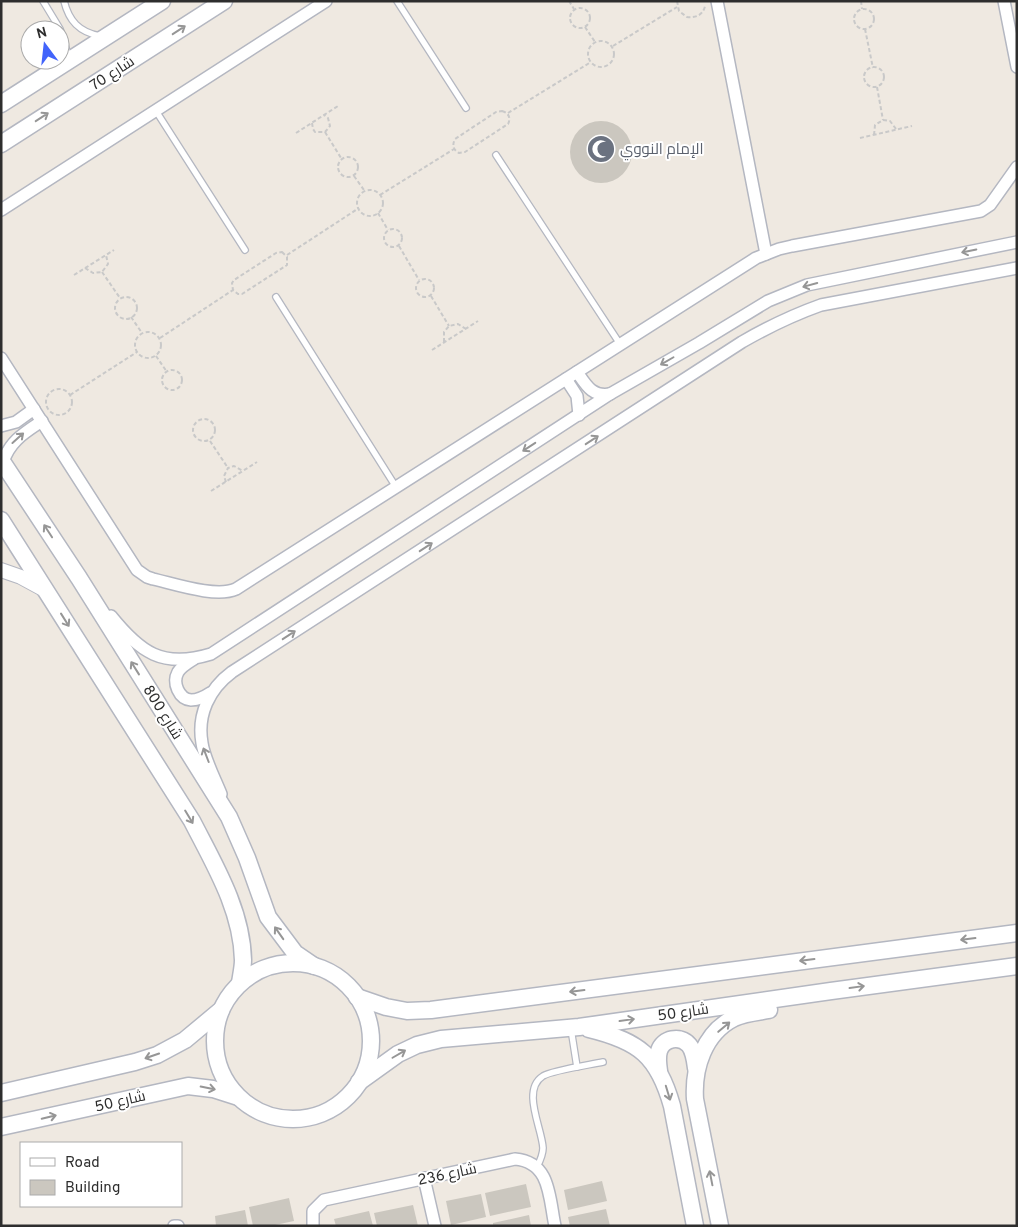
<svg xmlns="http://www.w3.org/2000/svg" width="1018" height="1227" viewBox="0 0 1018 1227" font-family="Overpass,Cairo,sans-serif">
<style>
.building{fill:#cbc7bf}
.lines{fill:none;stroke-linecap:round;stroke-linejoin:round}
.service-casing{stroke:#b4b7c1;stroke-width:8}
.minor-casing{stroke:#b4b7c1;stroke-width:14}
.tertiary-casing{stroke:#b4b7c1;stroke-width:16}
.secondary-casing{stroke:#b4b7c1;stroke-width:19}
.path{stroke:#c9c9c9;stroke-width:2;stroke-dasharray:4 2.5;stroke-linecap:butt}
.service{stroke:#fff;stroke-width:5.5}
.minor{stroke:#fff;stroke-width:11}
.tertiary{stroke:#fff;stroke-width:14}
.secondary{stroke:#fff;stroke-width:16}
.oneway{stroke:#969696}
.labels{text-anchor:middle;stroke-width:4;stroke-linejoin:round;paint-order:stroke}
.street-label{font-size:15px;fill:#2e2e2e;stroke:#fff}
.worship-label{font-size:15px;fill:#5b616d;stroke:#fff;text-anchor:start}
</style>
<rect width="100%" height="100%" fill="#efe9e1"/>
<g class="building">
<circle cx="601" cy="152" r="31"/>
<polygon points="602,1181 607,1201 568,1210 564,1190"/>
<polygon points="526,1184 531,1207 490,1216 485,1193"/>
<polygon points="481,1194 486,1217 451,1225 446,1201"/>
<polygon points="289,1198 294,1221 270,1226 253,1226 249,1207"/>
<polygon points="413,1205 418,1226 377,1226 374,1213"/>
<polygon points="606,1209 610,1226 570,1226 568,1217"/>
<polygon points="245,1210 248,1226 216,1226 215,1216"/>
<polygon points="369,1211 373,1226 336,1226 334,1219"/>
<polygon points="529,1215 531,1226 493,1226 493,1223"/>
</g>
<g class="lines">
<defs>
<g id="service">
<polyline points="43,1 60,29 69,58"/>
<path d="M64,1C69,21 79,32 100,36"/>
<polyline points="397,1 466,108"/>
<polyline points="156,111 245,250"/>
<polyline points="496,155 620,344"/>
<polyline points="276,297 396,487"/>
<polyline points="571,1029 577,1067"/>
<path d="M537,1167C540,1161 543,1155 543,1148C542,1128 521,1090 543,1076C553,1070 589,1065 603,1062"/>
</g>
<g id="minor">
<polyline points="717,1 766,254"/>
<polyline points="1004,1 1017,67"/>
<polyline points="1,210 326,1"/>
<path d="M1,358L137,570L147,577L153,579C175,584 216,598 236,589L756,258L779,249L792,246L981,211L990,205L1017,167"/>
<path d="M577,372C586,385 592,397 610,394"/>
<polyline points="566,379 577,396 579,415"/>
<polyline points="1,426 16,422 34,409"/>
<path d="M3,462C10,441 24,433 42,421"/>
<path d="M111,616C140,652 162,669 211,654L610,394L699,343L768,301L807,285L1017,242"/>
<path d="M194,659C188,663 182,666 178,672C172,683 179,699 191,700C199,700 204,697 210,693"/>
<path d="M221,794C215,779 204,758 202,743C197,715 209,689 232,672L742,342C768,327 793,315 821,305L1017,268"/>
<polyline points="424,1178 435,1226"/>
<polyline points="174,1226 178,1226"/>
<path d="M313,1226V1211L324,1200L515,1159C551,1162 549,1198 555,1226"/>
</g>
<polyline id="tertiary" points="1,570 21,577 45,590"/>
<g id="secondary">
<polyline points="1,104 162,1"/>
<polyline points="1,144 224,1"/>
<polyline points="1,460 79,578 229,817 247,858 268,917 295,953 314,966"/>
<path d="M1,520L192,821C214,864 242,910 243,960C243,967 241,976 240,983"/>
<circle cx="293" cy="1041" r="78"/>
<polyline points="357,997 386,1007 407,1011 431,1010 1017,933"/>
<path d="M589,1029C639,1041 658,1056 672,1106L695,1226"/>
<path d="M659,1071C658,1064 657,1057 659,1051C663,1038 680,1035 689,1045C694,1051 695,1060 696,1068"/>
<polyline points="359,1082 398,1054 417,1045 441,1039 579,1027 831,991 1017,966"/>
<polyline points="1,1093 135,1062 157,1055 185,1040 221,1010"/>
<polyline points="1,1127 188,1086 213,1089 238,1097"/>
<path d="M720,1226L695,1099C693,1068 704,1033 734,1018C745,1013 758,1012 769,1010"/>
</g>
</defs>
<use href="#service" class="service-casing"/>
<use href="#minor" class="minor-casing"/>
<use href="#tertiary" class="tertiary-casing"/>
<use href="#secondary" class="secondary-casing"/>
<g class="path">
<polyline points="569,1 574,9"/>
<path d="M677,1L679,11L687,17C696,18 703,15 705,6"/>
<polyline points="861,1 862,9"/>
<circle cx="580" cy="18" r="10"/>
<circle cx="864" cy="19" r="10"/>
<polyline points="585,27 595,42"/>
<polyline points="865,29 873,68"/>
<circle cx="601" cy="54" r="13"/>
<polyline points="613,46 677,7"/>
<circle cx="874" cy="77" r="10"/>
<polyline points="877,87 883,120"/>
<path d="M502,111C509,113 511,118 508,124L465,152L459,153C453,150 452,145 455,139L496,112Z"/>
<polyline points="508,113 591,62"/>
<polyline points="312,123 313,129 315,132 325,132 330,126 328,118 324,115"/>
<polyline points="325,132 341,158"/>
<polyline points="296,133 338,106"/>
<polyline points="874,135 875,125 883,120 890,121 896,129"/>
<polyline points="860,138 912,126"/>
<circle cx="348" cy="167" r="10"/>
<polyline points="354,176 364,190"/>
<circle cx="370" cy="203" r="13"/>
<polyline points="380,195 454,149"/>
<polyline points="378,213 388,230"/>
<circle cx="393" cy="238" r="9"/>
<polyline points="399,246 419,280"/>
<polygon points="282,252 287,257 287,265 242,294 238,294 233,290 232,283 234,280 276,253"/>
<polyline points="287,255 359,208"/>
<polyline points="85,268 93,273 102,272 108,264 106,255"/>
<polyline points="102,272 120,298"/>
<polyline points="74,275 114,250"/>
<circle cx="425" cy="288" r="9"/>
<polyline points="431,296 449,326"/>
<circle cx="126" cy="308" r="11"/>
<polyline points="131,317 142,333"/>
<circle cx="148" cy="345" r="13"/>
<polyline points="160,338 233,290"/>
<polyline points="444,342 444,332 449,326 458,324 466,329"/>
<polyline points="432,350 478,321"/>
<polyline points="156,356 167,372"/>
<circle cx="172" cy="380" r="10"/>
<circle cx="59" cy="402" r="13"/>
<polyline points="70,395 137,352"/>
<circle cx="204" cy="430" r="11"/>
<polyline points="210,441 228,468"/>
<polyline points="226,482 224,476 228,468 234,466 243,471"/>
<polyline points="211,491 257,462"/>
</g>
<use href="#service" class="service"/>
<use href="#minor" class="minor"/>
<use href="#tertiary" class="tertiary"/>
<use href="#secondary" class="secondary"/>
</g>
<defs><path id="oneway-shaft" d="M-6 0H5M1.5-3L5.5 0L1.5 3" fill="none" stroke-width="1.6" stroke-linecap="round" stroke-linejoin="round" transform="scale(1.25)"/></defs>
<g class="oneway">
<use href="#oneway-shaft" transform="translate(179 30) rotate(-33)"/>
<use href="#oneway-shaft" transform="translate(42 117) rotate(-33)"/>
<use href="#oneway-shaft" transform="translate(969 251) rotate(168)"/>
<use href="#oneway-shaft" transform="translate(810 285) rotate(165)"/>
<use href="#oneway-shaft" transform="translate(667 361) rotate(150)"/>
<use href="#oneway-shaft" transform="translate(18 438) rotate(-42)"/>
<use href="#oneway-shaft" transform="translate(592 440) rotate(-33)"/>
<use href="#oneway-shaft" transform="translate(529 447) rotate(147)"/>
<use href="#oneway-shaft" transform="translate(48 531) rotate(-123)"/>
<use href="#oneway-shaft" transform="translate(426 547) rotate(-33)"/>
<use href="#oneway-shaft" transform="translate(65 620) rotate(58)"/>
<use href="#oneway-shaft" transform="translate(289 635) rotate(-33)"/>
<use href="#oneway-shaft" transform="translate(135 668) rotate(-122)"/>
<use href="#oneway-shaft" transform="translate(206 755) rotate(-111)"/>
<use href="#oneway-shaft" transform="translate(189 817) rotate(59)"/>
<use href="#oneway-shaft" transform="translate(279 933) rotate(-125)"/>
<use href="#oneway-shaft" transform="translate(968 939) rotate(173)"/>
<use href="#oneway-shaft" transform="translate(807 960) rotate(173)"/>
<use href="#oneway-shaft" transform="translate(857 987) rotate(-8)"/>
<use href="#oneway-shaft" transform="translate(577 991) rotate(173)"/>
<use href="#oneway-shaft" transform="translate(627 1020) rotate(-8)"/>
<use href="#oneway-shaft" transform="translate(724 1027) rotate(-40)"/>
<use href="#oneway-shaft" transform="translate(399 1054) rotate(-30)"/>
<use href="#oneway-shaft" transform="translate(152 1056) rotate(161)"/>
<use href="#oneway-shaft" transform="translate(208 1088) rotate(11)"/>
<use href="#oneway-shaft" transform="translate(668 1093) rotate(73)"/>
<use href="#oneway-shaft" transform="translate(49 1117) rotate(-13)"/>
<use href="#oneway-shaft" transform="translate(711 1178) rotate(-101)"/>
</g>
<defs>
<symbol id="mosque-disc" viewBox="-11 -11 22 22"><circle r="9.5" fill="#6b7280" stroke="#fff"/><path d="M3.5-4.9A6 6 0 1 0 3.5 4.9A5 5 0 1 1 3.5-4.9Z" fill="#fff"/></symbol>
</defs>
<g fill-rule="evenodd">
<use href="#mosque-disc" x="585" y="133" width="32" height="32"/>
</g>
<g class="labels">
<g class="street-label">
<text transform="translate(112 73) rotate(-33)" y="5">شارع 70</text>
<text transform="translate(163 712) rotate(58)" y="5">شارع 800</text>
<text transform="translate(683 1012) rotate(-8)" y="5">شارع 50</text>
<text transform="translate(120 1101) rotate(-13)" y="5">شارع 50</text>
<text transform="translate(447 1174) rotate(-12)" y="5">شارع 236</text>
</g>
<g class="worship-label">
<text x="620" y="154">الإمام النووي</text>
</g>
</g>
<rect width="1018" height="1227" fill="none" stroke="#2e2e2e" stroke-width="5"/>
<rect x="20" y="1142" width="162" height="65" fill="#ffffff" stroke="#ababab"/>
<rect x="30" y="1158" width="25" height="8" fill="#ffffff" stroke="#ababab"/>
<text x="65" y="1167" font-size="15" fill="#2e2e2e">Road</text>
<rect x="30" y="1180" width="25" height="15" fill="#cbc7bf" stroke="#ababab"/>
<text x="65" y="1192" font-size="15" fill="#2e2e2e">Building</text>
<g transform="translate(45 45) rotate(345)"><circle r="24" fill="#ffffff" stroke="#ababab"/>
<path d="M0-4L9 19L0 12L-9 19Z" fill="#4264fb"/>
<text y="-8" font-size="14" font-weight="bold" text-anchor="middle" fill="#2e2e2e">N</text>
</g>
</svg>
